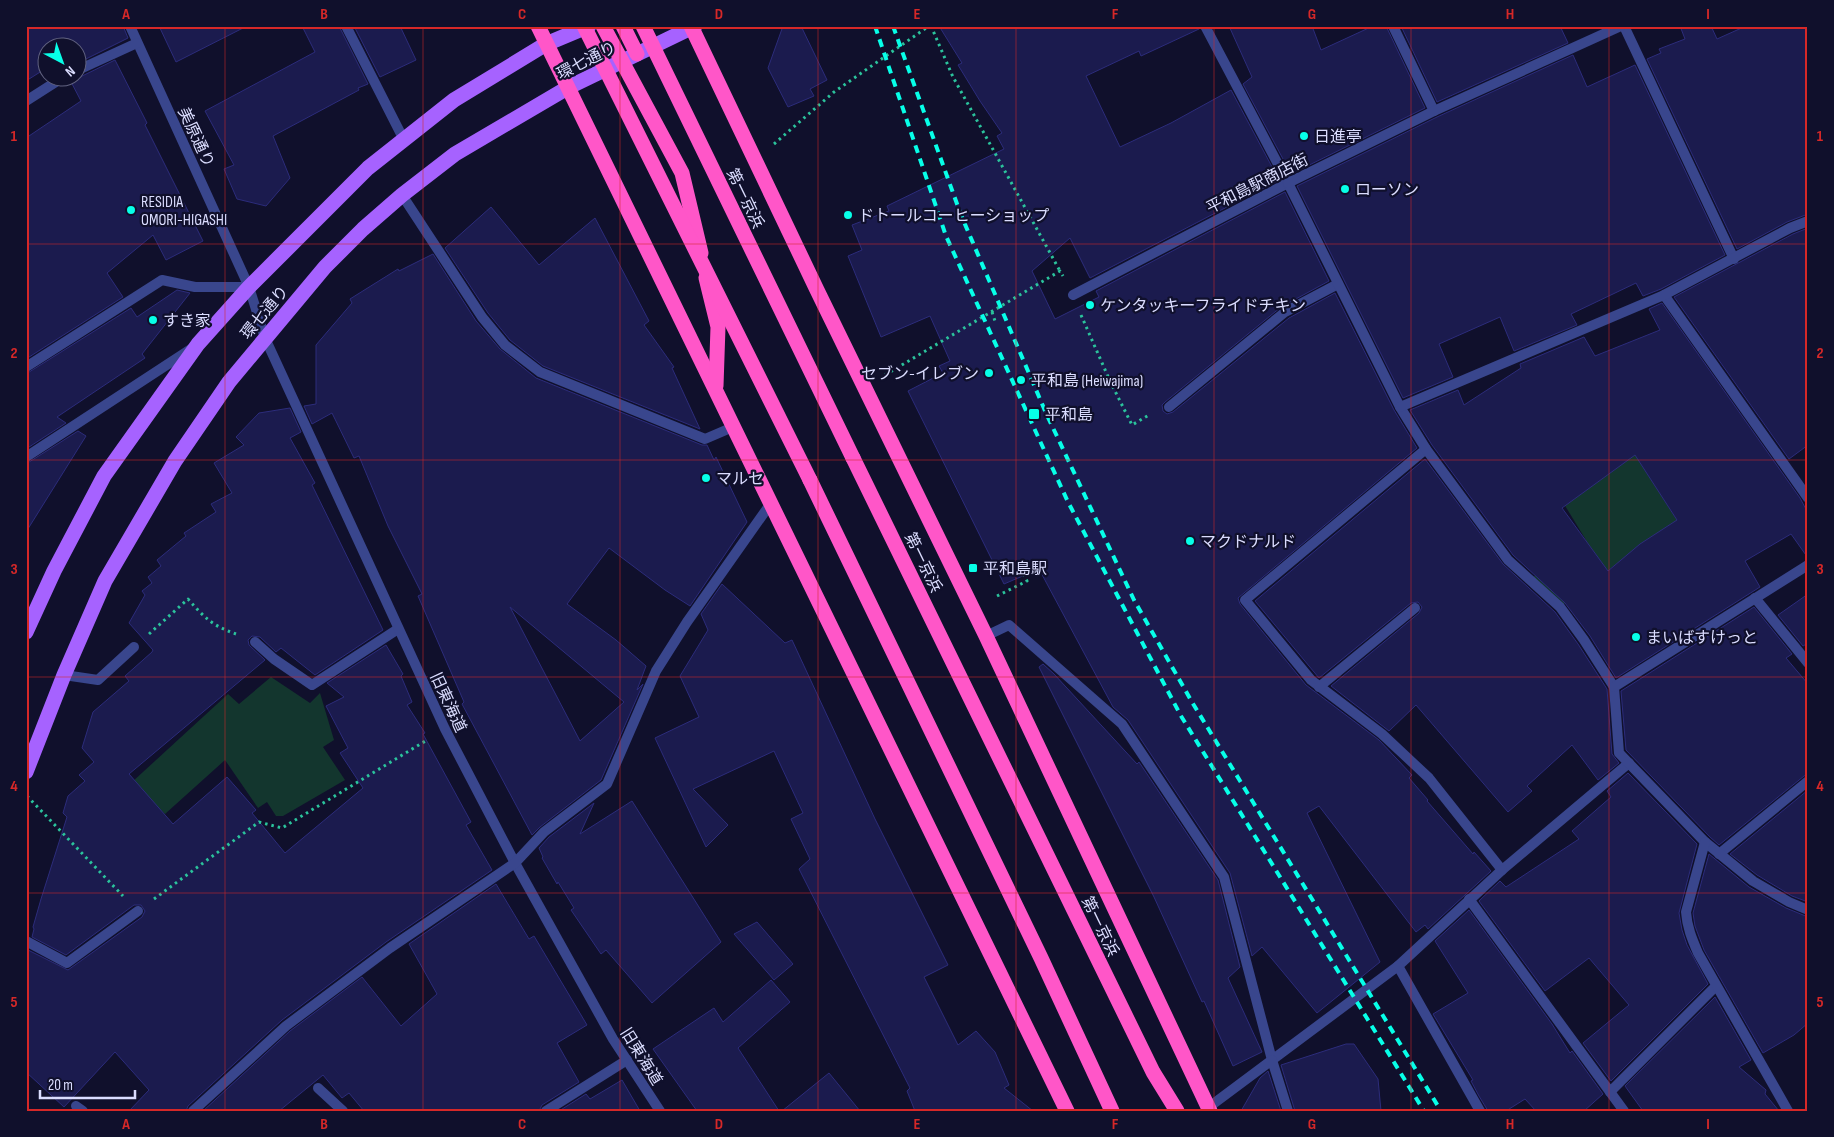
<svg xmlns="http://www.w3.org/2000/svg" width="1834" height="1137" viewBox="0 0 1834 1137" font-family="'Sofia Sans Condensed','Noto Sans JP',sans-serif">
<style>
.green{fill:#13362e}
.building{fill:#1b1b4e;stroke:#2c2c7b;fill-rule:evenodd}
.lines{fill:none;stroke-linecap:round;stroke-linejoin:round}
.path{stroke:#2bc39c;stroke-width:3;stroke-dasharray:2.5 4;stroke-linecap:butt}
.lane{stroke:#39468d;stroke-width:10}
.street{stroke:#39468d;stroke-width:10}
.primary{stroke:#a662ff;stroke-width:15}
.highway{stroke:#ff56c8;stroke-width:15}
.rail{stroke:#07ffe8;stroke-width:4;stroke-dasharray:8 6;stroke-linecap:butt}
.highway-bridge{stroke:#ff56c8;stroke-width:15}
.grid{fill:none;stroke:#d62828;stroke-width:1;stroke-opacity:0.55}
.poi-dot{fill:#07ffe8;stroke:#10102c;stroke-width:2}
.labels{text-anchor:middle;stroke-width:4.5;stroke-linejoin:round;paint-order:stroke}
.street-label{font-size:16px;fill:#dbddff;stroke:#10102c}
.poi-label{font-size:16px;fill:#dbddff;stroke:#10102c;text-anchor:start}
.neatline{fill:none;stroke:#d62828;stroke-width:2}
.grid-label{font-size:16px;text-anchor:middle;font-weight:bold;fill:#d62828}
</style>
<rect width="100%" height="100%" fill="#10102c"/>
<g class="green">
<polygon points="1652,442 1708,501 1618,563 1560,607 1530,579 1586,540 1564,504"/>
<polygon points="271,677 310,703 320,693 334,740 323,747 345,780 283,816 276,816 267,802 258,808 225,760 165,814 131,783 228,694 239,704"/>
</g>
<g class="building">
<polygon points="26,26 123,26 128,38 78,63 78,48 48,48 48,67 26,81"/>
<polygon points="159,26 247,26 176,62"/>
<polygon points="302,26 339,26 368,84 358,88 359,90 273,136 290,178 266,206 237,199 224,169 234,165 205,111 315,52"/>
<polygon points="354,26 400,26 416,60 380,77"/>
<polygon points="783,26 801,26 827,80 810,89 814,96 788,107 768,68"/>
<polygon points="939,26 1198,26 1199,29 1141,56 1139,51 1086,76 1120,147 1171,123 1231,90 1279,180 1090,278 1070,238 1032,271 1055,319 1099,297 1096,291 1285,192 1329,281 1281,307 1165,402 1162,405 1163,411 1167,414 1173,412 1289,318 1335,293 1394,410 1417,448 1238,598 1240,604 1306,685 1379,740 1412,775 1409,778 1428,800 1427,801 1473,854 1474,852 1491,871 1428,929 1425,925 1416,932 1319,806 1307,813 1380,962 1317,1013 1262,947 1252,956 1230,873 1128,720 1113,707 1039,569 1004,584 908,391 943,373 939,366 950,361 930,316 881,337 848,256 862,250 852,225 889,211 887,206 1004,149 997,136 1002,133 980,101 958,65 962,63"/>
<polygon points="1229,26 1312,26 1321,50 1373,26 1386,26 1425,108 1291,174 1243,84 1252,77"/>
<polygon points="1401,26 1560,26 1568,43 1437,102"/>
<polygon points="1680,26 1711,26 1717,39 1746,26 1808,26 1808,214 1787,222 1737,249 1647,59 1661,53 1659,49 1685,39"/>
<polygon points="1573,55 1587,87 1635,65 1725,255 1661,289 1643,296 1636,283 1571,314 1577,325 1514,351 1500,317 1439,344 1453,377 1403,398 1297,186 1437,117"/>
<polygon points="115,60 147,123 145,125 203,241 166,260 153,235 107,273 123,297 26,359 26,138 81,101 69,78 78,78"/>
<polygon points="491,207 539,265 595,218 649,321 644,325 674,367 672,368 700,429 543,366 510,340 488,313 445,248"/>
<polygon points="1808,228 1808,445 1789,459 1674,297 1793,234"/>
<path d="M433,254L476,321L500,349L536,378L702,445H707L714,460L716,457L747,522L690,606L665,590L609,548L567,604L616,640L646,666L637,690L643,684L601,780L540,827L532,835L462,704L464,702L418,596L422,594L388,526L359,456L354,458L332,413L312,424L304,406L316,404V345L352,303L350,299L398,269L399,271ZM510,607L624,702L580,741Z"/>
<polygon points="177,290 190,293 142,354 145,358 57,417 66,423 26,449 26,374 131,308 137,317"/>
<path d="M1662,303L1800,498L1808,513V558L1791,534L1745,561L1760,587L1616,678L1590,636L1565,603L1513,555L1432,445L1410,410L1458,390L1464,405L1521,368L1520,364L1584,337L1595,356L1660,330L1649,309ZM1635,455L1677,520L1640,544L1608,571L1562,508Z"/>
<polygon points="290,408 301,432 290,438 315,483 312,485 383,630 315,675 281,648 276,652 260,637 252,636 248,640 249,645 265,660 129,774 173,824 227,777 256,810 252,813 285,853 363,788 340,753 348,748 326,706 344,697 327,683 386,645 403,674 401,676 412,702 407,705 425,733 423,734 471,822 466,825 492,870 386,942 282,1020 188,1106 186,1111 129,1111 149,1090 115,1052 64,1107 26,1072 26,958 28,950 68,970 142,917 145,911 141,905 134,905 66,955 32,937 34,929 33,927 41,899 67,817 63,813 68,796 85,781 79,775 94,762 82,748 93,712 129,681 125,676 152,652 153,650 129,623 145,595 142,591 152,583 148,577 161,566 157,560 186,536 184,533 216,512 211,504 232,493 214,463 244,445 236,437 259,413"/>
<polygon points="78,431 86,436 26,532 26,464"/>
<polygon points="1425,459 1503,564 1555,612 1578,644 1607,689 1612,754 1619,763 1598,780 1572,745 1527,786 1532,791 1508,812 1416,705 1389,731 1331,686 1419,613 1422,607 1418,602 1411,603 1319,678 1255,601"/>
<polygon points="722,584 785,643 792,640 875,819 948,965 924,977 958,1045 976,1031 995,1052 1009,1085 1004,1088 1033,1111 915,1111 907,1091 910,1088 799,869 810,859 791,819 803,813 774,751 693,789 728,825 706,847 655,738 699,717 680,676 708,630 701,614"/>
<polygon points="1808,594 1808,643 1803,646 1778,615"/>
<polygon points="1754,607 1792,654 1786,658 1808,684 1808,774 1804,776 1719,845 1710,837 1626,750 1621,691"/>
<polygon points="1043,664 1054,674 1137,764 1139,762 1218,880 1240,967 1228,978 1262,1052 1233,1066 1204,1001 1202,1002 1154,897 1039,667"/>
<polygon points="1628,773 1697,844 1679,913 1682,930 1687,945 1708,984 1611,1081 1583,1043 1629,1005 1589,958 1545,991 1479,901 1500,881 1506,887 1579,839 1572,831 1611,797 1607,791"/>
<polygon points="1808,790 1808,902 1792,896 1757,875 1730,854"/>
<polygon points="632,801 721,942 652,1003 606,950 601,954 571,910 574,908 558,882 557,884 542,858 543,857 539,848 549,837 594,803 580,834"/>
<polygon points="1709,854 1749,887 1786,908 1808,917 1808,1023 1794,1035 1763,1053 1704,950 1695,926 1693,913"/>
<polygon points="496,884 529,939 534,936 587,1025 557,1043 579,1082 542,1105 539,1111 364,1111 349,1093 342,1098 323,1075 279,1111 203,1111 290,1031 362,977 401,1026 437,994 409,944"/>
<polygon points="1469,910 1552,1024 1570,1053 1572,1051 1603,1094 1584,1111 1536,1111 1525,1099 1506,1111 1488,1111 1479,1096 1471,1081 1473,1080 1433,1014 1468,993 1435,941"/>
<polygon points="757,922 793,964 774,980 734,934"/>
<polygon points="771,980 790,1002 738,1048 779,1111 697,1111 653,1049 714,1008 723,1022"/>
<polygon points="1715,997 1751,1060 1739,1067 1766,1090 1765,1094 1779,1111 1643,1111 1625,1086"/>
<polygon points="1346,1044 1354,1044 1378,1079 1381,1111 1295,1111 1281,1065"/>
<polygon points="1268,1071 1281,1111 1241,1111 1260,1078"/>
<polygon points="829,1073 860,1111 782,1111"/>
<polygon points="622,1080 640,1111 559,1111 586,1094 590,1099"/>
</g>
<g class="lines">
<g class="path">
<polyline points="931,26 953,77 1060,271"/>
<polyline points="774,144 834,92 929,26"/>
<polyline points="992,312 996,324"/>
<polyline points="1081,315 1110,381 1132,425 1149,415"/>
<polyline points="885,375 1060,271 1063,276"/>
<polyline points="997,596 1027,581 1017,560"/>
<path d="M149,634L188,599C205,618 211,625 236,634"/>
<polyline points="27,796 123,896"/>
<polyline points="154,899 259,822 282,828 427,740"/>
</g>
<g class="lane">
<polyline points="1393,26 1434,111"/>
<polyline points="1073,295 1288,183"/>
<polyline points="1664,295 1808,498"/>
<polyline points="1169,407 1285,312 1338,284"/>
<polyline points="1426,449 1245,600 1311,680 1382,734 1429,778 1502,870 1629,763"/>
<polyline points="26,457 191,349"/>
<polyline points="1755,598 1808,663"/>
<polyline points="255,642 274,659 312,685 398,629"/>
<polyline points="64,675 98,680 134,647"/>
<polyline points="1319,687 1415,608"/>
<polyline points="1719,854 1808,781"/>
<polyline points="1469,899 1624,1111"/>
<polyline points="26,941 67,963 138,911"/>
<polyline points="1398,966 1502,870"/>
<polyline points="318,1088 343,1111"/>
<polyline points="1610,1092 1716,986"/>
<polyline points="76,1106 83,1111"/>
<polyline points="546,1111 627,1060"/>
</g>
<g class="street">
<polyline points="130,26 249,287 265,338 445,729 515,863 613,1039 660,1111"/>
<polyline points="346,26 404,140"/>
<polyline points="1205,26 1288,183 1400,407 1426,449 1508,560 1560,607 1584,640 1614,687 1619,753 1705,842 1753,881 1789,902 1808,910"/>
<polyline points="1624,26 1734,259"/>
<polyline points="78,70 137,43"/>
<polyline points="26,101 62,78"/>
<polyline points="1288,183 1434,111 1621,26"/>
<polyline points="402,195 482,317 505,345 540,372 705,439 733,427"/>
<polyline points="26,367 162,280 195,287 249,287"/>
<polyline points="1400,407 1664,295 1790,228 1808,221"/>
<polyline points="986,636 1009,625 1122,724 1224,877 1272,1060 1398,966 1480,1111"/>
<polyline points="1614,687 1808,565"/>
<path d="M1705,842L1686,912C1687,927 1692,939 1698,953L1788,1111"/>
<polyline points="1209,1107 1272,1060 1288,1111"/>
<polyline points="193,1111 286,1026 390,948 515,863 544,832 607,784 656,671 687,622 771,503"/>
</g>
<g class="primary">
<polyline points="26,632 54,571 104,476 198,344 249,287 368,168 454,100 546,44 589,26"/>
<polyline points="26,772 64,675 105,581 175,461 229,382 325,267 363,229 402,195 455,154 569,87 695,26"/>
</g>
<g class="highway">
<polyline points="538,26 1067,1111"/>
<polyline points="603,26 682,173 701,253"/>
<polyline points="623,26 637,54"/>
<polyline points="691,26 817,290 986,636 1210,1111"/>
<polyline points="706,278 718,327 716,386"/>
<polyline points="853,458 1153,1072 1177,1111"/>
<polyline points="810,480 1041,958 1112,1111"/>
</g>
<g class="rail">
<polyline points="875,26 946,236 1068,502 1181,716 1424,1111"/>
<polyline points="893,26 961,215 1046,413 1134,600 1192,702 1441,1111"/>
</g>
<g class="highway-bridge">
<polyline points="584,26 810,480"/>
<polyline points="643,26 853,458"/>
</g>
</g>
<path class="grid" d="M225,26V1111M423,26V1111M620,26V1111M818,26V1111M1016,26V1111M1214,26V1111M1411,26V1111M1609,26V1111M26,244H1808M26,460H1808M26,677H1808M26,893H1808"/>
<g class="poi-dot">
<circle cx="1304" cy="136" r="5"/>
<circle cx="1345" cy="189" r="5"/>
<circle cx="131" cy="210" r="5"/>
<circle cx="848" cy="215" r="5"/>
<circle cx="1090" cy="305" r="5"/>
<circle cx="153" cy="320" r="5"/>
<circle cx="989" cy="373" r="5"/>
<circle cx="1021" cy="380" r="5"/>
<rect x="1028" y="408" width="12" height="12" rx="2.5"/>
<circle cx="706" cy="478" r="5"/>
<circle cx="1190" cy="541" r="5"/>
<rect x="968" y="563" width="10" height="10" rx="2.5"/>
<circle cx="1636" cy="637" r="5"/>
</g>
<g class="labels">
<g class="street-label">
<text transform="translate(586 60) rotate(-27)" y="6">環七通り</text>
<text transform="translate(197 137) rotate(65)" y="6">美原通り</text>
<text transform="translate(1257 183) rotate(-27)" y="6">平和島駅商店街</text>
<text transform="translate(746 198) rotate(64)" y="6">第一京浜</text>
<text transform="translate(264 312) rotate(-50)" y="6">環七通り</text>
<text transform="translate(924 562) rotate(64)" y="6">第一京浜</text>
<text transform="translate(449 702) rotate(65)" y="6">旧東海道</text>
<text transform="translate(1101 926) rotate(64)" y="6">第一京浜</text>
<text transform="translate(642 1056) rotate(58)" y="6">旧東海道</text>
</g>
<g class="poi-label">
<text x="1314" y="142">日進亭</text>
<text x="1355" y="195">ローソン</text>
<text x="141" y="207">RESIDIA<tspan x="141" dy="18">OMORI-HIGASHI</tspan></text>
<text x="858" y="221">ドトールコーヒーショップ</text>
<text x="1100" y="311">ケンタッキーフライドチキン</text>
<text x="163" y="326">すき家</text>
<text x="979" y="379" text-anchor="end">セブン-イレブン</text>
<text x="1031" y="386">平和島 (Heiwajima)</text>
<text x="1045" y="420">平和島</text>
<text x="716" y="484">マルセ</text>
<text x="1200" y="547">マクドナルド</text>
<text x="983" y="574">平和島駅</text>
<text x="1646" y="643">まいばすけっと</text>
</g>
</g>
<rect width="1834" height="1137" fill="none" stroke="#10102c" stroke-width="55"/>
<g transform="translate(62 62) rotate(139)"><circle r="24" fill="#10102c" stroke="#616280"/>
<path d="M0-4L9 19L0 12L-9 19Z" fill="#07ffe8"/>
<text y="-8" font-size="14" font-weight="bold" text-anchor="middle" fill="#dbddff">N</text>
</g>
<path d="M40 1090v8h95v-8" fill="none" stroke="#dbddff" stroke-width="2.5"/>
<text x="48" y="1090" font-size="15" fill="#dbddff" stroke="#10102c" stroke-width="4" paint-order="stroke">20 m</text>
<rect x="28" y="28" width="1778" height="1082" class="neatline"/>
<g class="grid-label">
<text x="126" y="19">A</text>
<text x="324" y="19">B</text>
<text x="522" y="19">C</text>
<text x="719" y="19">D</text>
<text x="917" y="19">E</text>
<text x="1115" y="19">F</text>
<text x="1312" y="19">G</text>
<text x="1510" y="19">H</text>
<text x="1708" y="19">I</text>
<text x="14" y="141">1</text>
<text x="1820" y="141">1</text>
<text x="14" y="358">2</text>
<text x="1820" y="358">2</text>
<text x="14" y="574">3</text>
<text x="1820" y="574">3</text>
<text x="14" y="791">4</text>
<text x="1820" y="791">4</text>
<text x="14" y="1007">5</text>
<text x="1820" y="1007">5</text>
<text x="126" y="1129">A</text>
<text x="324" y="1129">B</text>
<text x="522" y="1129">C</text>
<text x="719" y="1129">D</text>
<text x="917" y="1129">E</text>
<text x="1115" y="1129">F</text>
<text x="1312" y="1129">G</text>
<text x="1510" y="1129">H</text>
<text x="1708" y="1129">I</text>
</g>
</svg>
